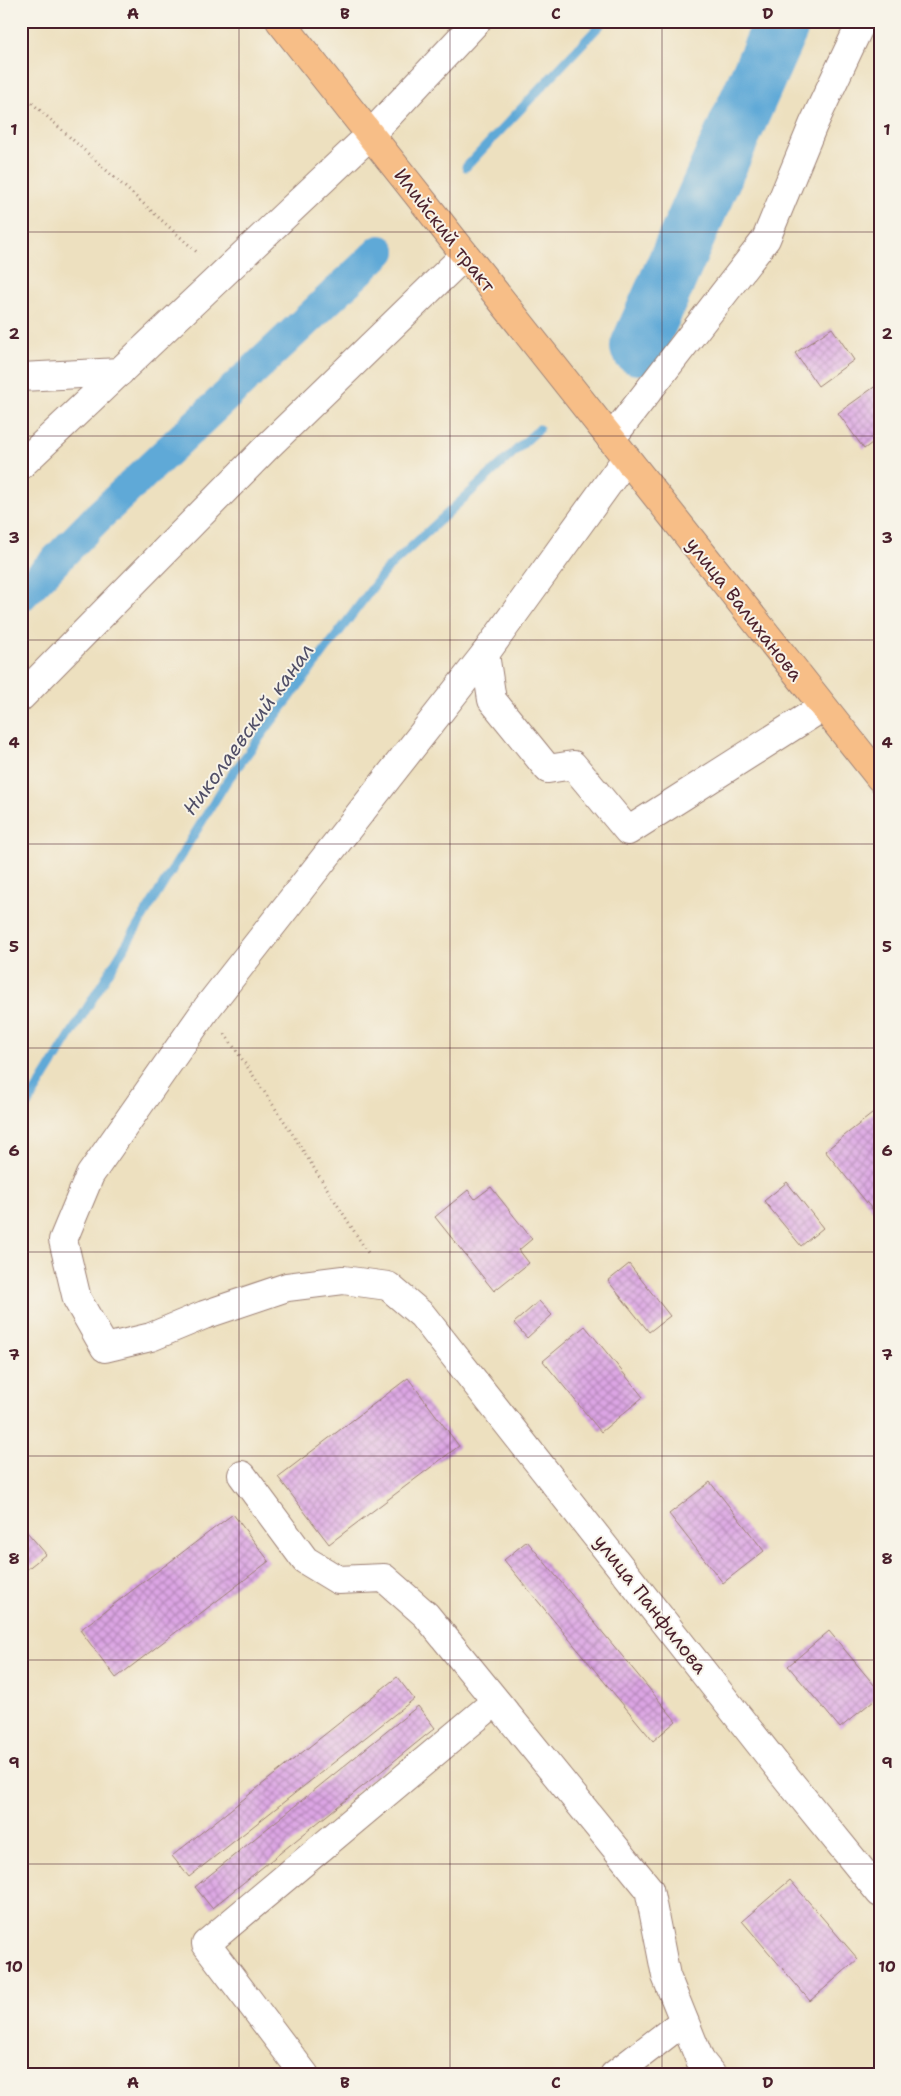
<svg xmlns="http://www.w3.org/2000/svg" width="901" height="2096" viewBox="0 0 901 2096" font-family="'Shantell Sans',sans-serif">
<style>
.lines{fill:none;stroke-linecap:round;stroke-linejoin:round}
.stream{stroke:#5fa9d7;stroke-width:9}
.canal{stroke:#5fa9d7;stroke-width:32}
.river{stroke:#5fa9d7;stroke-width:56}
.building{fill:url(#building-cross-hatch)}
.minor-casing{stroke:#9c8075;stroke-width:30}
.major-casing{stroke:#9c8075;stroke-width:30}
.path{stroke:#9c8075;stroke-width:3;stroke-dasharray:1 4;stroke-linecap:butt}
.minor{stroke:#fff;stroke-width:28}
.major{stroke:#f7be87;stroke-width:28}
.grid{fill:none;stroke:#4a1f2b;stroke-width:1;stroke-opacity:0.55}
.labels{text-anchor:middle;stroke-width:4;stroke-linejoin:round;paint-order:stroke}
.street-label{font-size:19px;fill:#4a1f2b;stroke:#f7f3e8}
.water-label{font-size:20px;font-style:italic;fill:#514f67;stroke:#f7f3e8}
.neatline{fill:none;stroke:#4a1f2b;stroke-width:2}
.grid-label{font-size:16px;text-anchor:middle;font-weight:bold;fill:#4a1f2b}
</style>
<defs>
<pattern id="building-cross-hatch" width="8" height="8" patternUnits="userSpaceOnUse" patternTransform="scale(1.25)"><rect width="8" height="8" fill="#dca5e4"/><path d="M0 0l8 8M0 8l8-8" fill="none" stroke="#b486b9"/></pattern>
</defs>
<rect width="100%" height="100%" fill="#f7f3e8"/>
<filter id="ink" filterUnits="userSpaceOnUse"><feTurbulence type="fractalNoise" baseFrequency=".02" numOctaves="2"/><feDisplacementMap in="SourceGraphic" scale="10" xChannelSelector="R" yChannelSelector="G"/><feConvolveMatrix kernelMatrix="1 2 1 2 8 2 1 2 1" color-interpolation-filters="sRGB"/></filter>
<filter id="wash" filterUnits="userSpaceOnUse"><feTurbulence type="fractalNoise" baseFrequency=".0096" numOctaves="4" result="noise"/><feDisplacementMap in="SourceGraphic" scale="20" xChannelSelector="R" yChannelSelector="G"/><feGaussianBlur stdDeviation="1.12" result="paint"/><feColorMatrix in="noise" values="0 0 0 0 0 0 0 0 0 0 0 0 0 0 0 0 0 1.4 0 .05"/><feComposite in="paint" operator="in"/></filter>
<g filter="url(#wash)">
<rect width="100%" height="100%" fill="#ede0bf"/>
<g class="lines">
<g class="stream">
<polyline points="466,167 604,21"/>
<polyline points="21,1115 227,781 385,571 539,429"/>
</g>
<polyline class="canal" points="21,596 97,518 380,251"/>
<polyline class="river" points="638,347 783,21"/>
</g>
<g id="blocks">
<g class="building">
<polygon points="832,328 854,360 818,386 795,353"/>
<polygon points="877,385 880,388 880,437 864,449 838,413"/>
<polygon points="877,1110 880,1114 880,1219 825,1151"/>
<polygon points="787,1182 823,1228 801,1246 764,1201"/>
<polygon points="491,1187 532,1239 519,1250 529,1263 494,1291 435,1217 468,1190 475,1199"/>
<polygon points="629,1264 670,1316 649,1332 608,1281"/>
<polygon points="539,1301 552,1315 527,1338 514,1323"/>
<polygon points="585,1326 643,1397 601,1432 543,1361"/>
<polygon points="408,1378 459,1446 329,1544 278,1477"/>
<polygon points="710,1482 764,1551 723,1583 669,1514"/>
<polygon points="233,1514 269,1561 116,1678 80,1630"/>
<polygon points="27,1532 46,1554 21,1574 21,1536"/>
<polygon points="527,1541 676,1721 653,1741 504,1560"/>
<polygon points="829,1631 880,1692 880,1695 840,1728 788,1666"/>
<polygon points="397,1677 414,1699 189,1877 172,1856"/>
<polygon points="418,1706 435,1728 212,1908 195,1887"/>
<polygon points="790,1880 858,1959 810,2001 742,1921"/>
</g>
</g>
</g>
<g filter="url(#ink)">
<use href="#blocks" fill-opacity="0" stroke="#9c8075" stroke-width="1"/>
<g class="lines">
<defs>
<g id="minor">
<polyline points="21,377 120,372"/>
<polyline points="611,439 766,239 813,125 862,21"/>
<polyline points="626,459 485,654 207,1008 90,1175 63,1240 77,1299 105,1348 151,1337 204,1315 287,1287 343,1280 388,1286 422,1315 789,1781 880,1893"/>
<polyline points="21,465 370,135 477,21"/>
<polyline points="485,654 492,700 548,769 573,765 628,831 823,707"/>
<polyline points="21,697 266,448 465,255"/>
<polyline points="242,1475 305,1560 338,1580 384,1578 426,1615 649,1889 666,1976 700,2060 712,2075"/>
<polyline points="305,2075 206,1944 495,1702"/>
<polyline points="614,2075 684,2021"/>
</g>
<polyline id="major" points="280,21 880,778"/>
</defs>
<use href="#minor" class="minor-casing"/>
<use href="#major" class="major-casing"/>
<g class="path">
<polyline points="21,93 199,254"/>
<polyline points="225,1034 288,1127 368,1253"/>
</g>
<use href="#minor" class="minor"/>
<use href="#major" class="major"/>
</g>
</g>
<path class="grid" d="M239,21V2075M450,21V2075M662,21V2075M21,232H880M21,436H880M21,640H880M21,844H880M21,1048H880M21,1252H880M21,1456H880M21,1660H880M21,1864H880"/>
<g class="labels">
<g class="street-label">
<text transform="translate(445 230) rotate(52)" y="7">Илийский тракт</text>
<text transform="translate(745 609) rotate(52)" y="7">улица Валиханова</text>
<text transform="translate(651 1604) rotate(52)" y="7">улица Панфилова</text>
</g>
<g class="water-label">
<text transform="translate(248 729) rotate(-54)" y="7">Николаевский канал</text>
</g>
</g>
<rect width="901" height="2096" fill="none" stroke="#f7f3e8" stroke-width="55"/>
<rect x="28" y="28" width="846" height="2040" class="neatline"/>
<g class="grid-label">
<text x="133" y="19">A</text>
<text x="345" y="19">B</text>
<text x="556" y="19">C</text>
<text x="768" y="19">D</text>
<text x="14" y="135">1</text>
<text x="887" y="135">1</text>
<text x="14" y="339">2</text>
<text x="887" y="339">2</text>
<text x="14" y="543">3</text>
<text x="887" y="543">3</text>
<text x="14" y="748">4</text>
<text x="887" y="748">4</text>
<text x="14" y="952">5</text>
<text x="887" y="952">5</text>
<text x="14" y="1156">6</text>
<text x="887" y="1156">6</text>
<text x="14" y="1360">7</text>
<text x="887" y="1360">7</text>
<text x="14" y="1564">8</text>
<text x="887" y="1564">8</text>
<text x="14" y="1768">9</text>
<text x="887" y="1768">9</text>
<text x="14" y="1972">10</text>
<text x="887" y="1972">10</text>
<text x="133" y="2088">A</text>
<text x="345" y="2088">B</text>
<text x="556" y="2088">C</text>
<text x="768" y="2088">D</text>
</g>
</svg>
